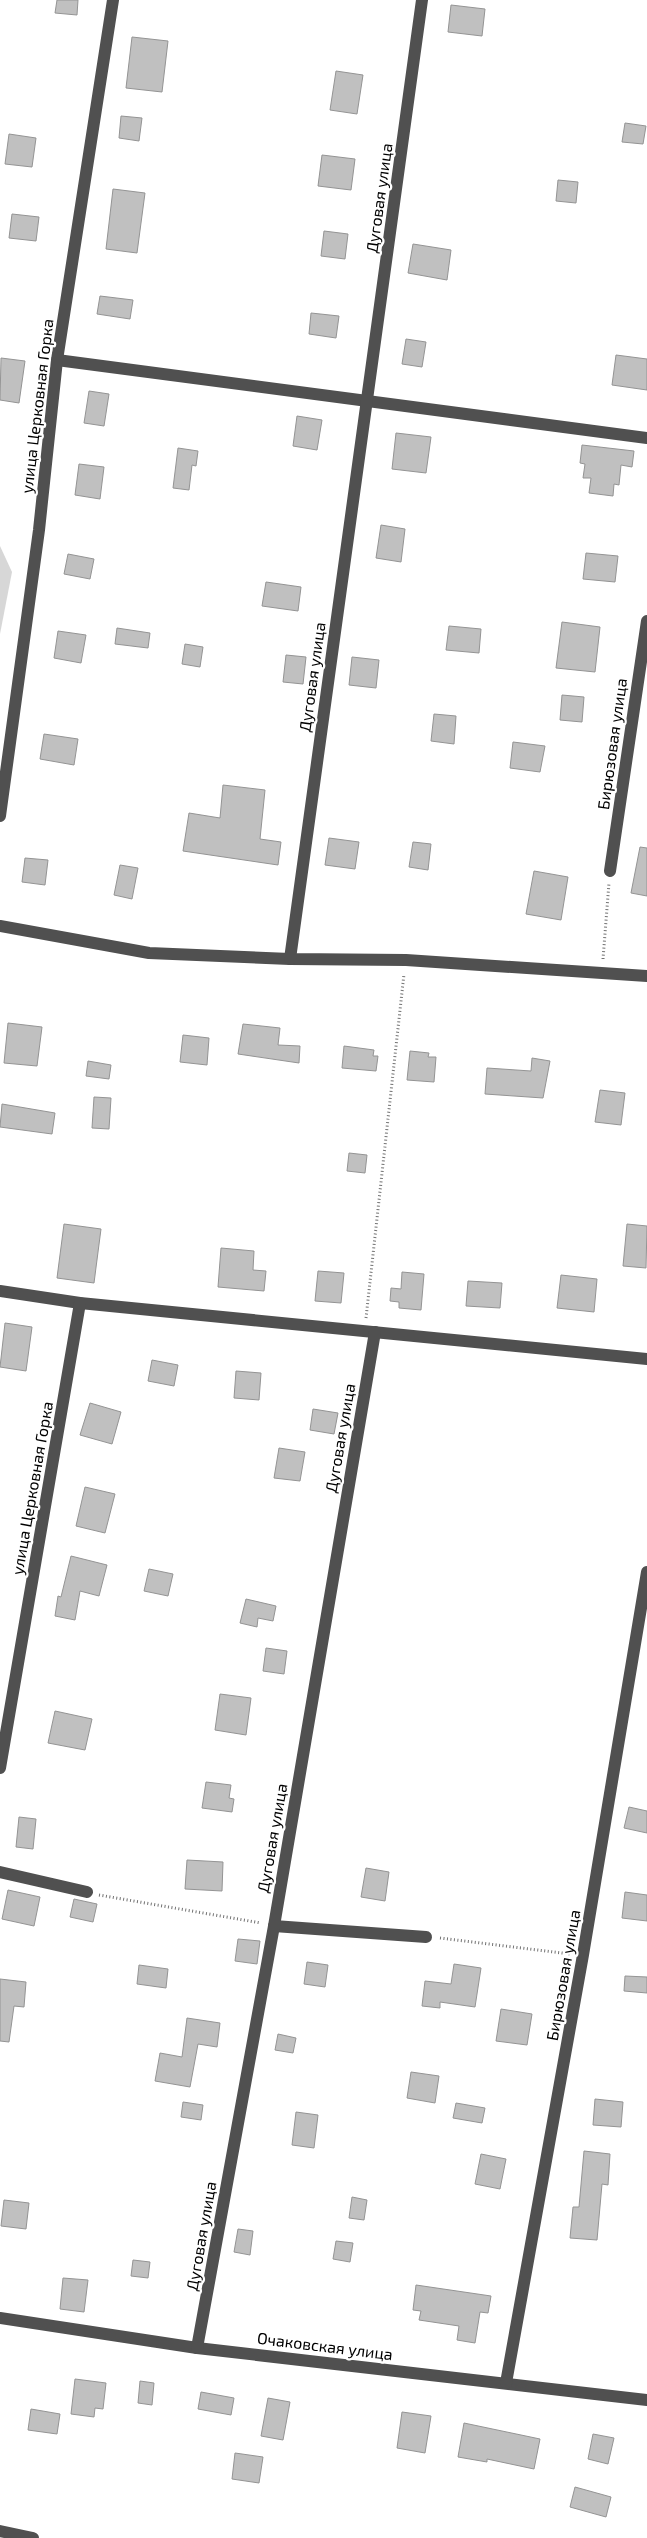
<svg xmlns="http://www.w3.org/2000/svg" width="647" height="2538" viewBox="0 0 647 2538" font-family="'Exo 2',sans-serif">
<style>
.green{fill:#d7d7d7}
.building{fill:#c0c0c0;stroke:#949494}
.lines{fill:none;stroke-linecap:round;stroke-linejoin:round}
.path{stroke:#727272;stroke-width:3;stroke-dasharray:1 2.5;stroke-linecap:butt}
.minor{stroke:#505050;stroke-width:12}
.labels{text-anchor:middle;stroke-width:4.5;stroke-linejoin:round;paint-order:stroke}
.street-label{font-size:16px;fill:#000;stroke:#fff}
</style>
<rect width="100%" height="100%" fill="#fff"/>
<polygon class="green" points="0,546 12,572 0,634"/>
<g class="building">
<polygon points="57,0 78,0 77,15 55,13"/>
<polygon points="451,5 485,9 482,36 448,32"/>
<polygon points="132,37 168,41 162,92 126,88"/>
<polygon points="336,71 363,75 357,114 330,110"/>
<polygon points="121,116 142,118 139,141 119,138"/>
<polygon points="625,123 646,126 643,144 622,142"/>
<polygon points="9,134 36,138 32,167 5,164"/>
<polygon points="322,155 355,159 351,190 318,186"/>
<polygon points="558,180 578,182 576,203 556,201"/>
<polygon points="113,189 145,193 137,253 106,249"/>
<polygon points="12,214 39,217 36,241 9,238"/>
<polygon points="324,231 348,234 345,259 321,256"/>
<polygon points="413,244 451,250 447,280 408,273"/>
<polygon points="100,296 133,300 130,319 97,314"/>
<polygon points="311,313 339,316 336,338 309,334"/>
<polygon points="406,339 426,342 422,367 402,364"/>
<polygon points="616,355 647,359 647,390 612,385"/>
<polygon points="1,358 25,361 19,403 0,400"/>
<polygon points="89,391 109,394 104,426 84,423"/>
<polygon points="297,416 322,420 317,450 293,446"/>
<polygon points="396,433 431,437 426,473 392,469"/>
<polygon points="582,445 634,451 632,467 621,465 619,485 614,484 613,496 589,493 591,478 583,478 585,464 580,463"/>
<polygon points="178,448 198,451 196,466 192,465 189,490 173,488"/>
<polygon points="79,464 104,467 100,499 75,495"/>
<polygon points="381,525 405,529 401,562 376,558"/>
<polygon points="586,553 618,556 615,582 583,579"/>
<polygon points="68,554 94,559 90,579 64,574"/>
<polygon points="266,582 301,587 298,611 262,606"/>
<polygon points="562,622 600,627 595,672 556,668"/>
<polygon points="449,626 481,629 479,653 446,650"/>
<polygon points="117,628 150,633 148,648 115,644"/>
<polygon points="58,631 86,635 81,663 54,658"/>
<polygon points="185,644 203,647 200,667 182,664"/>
<polygon points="286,655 306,657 303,684 283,682"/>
<polygon points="352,657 379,660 376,688 349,685"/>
<polygon points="562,695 584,697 582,722 560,720"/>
<polygon points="434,714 456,716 454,744 431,741"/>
<polygon points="44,734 78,739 74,765 40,759"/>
<polygon points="513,742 545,746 540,772 510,768"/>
<polygon points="223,785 265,790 260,839 281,842 278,865 183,851 189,813 220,818"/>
<polygon points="329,838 359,842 355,869 325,865"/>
<polygon points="413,842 431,844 428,870 409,867"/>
<polygon points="640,847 647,848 647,896 631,893"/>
<polygon points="25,858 48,860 45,885 22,882"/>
<polygon points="120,865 138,868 132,899 114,895"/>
<polygon points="534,871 568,877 561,920 526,914"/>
<polygon points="8,1023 42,1027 37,1066 4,1063"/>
<polygon points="243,1024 280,1028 278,1045 300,1046 299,1063 238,1054"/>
<polygon points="183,1035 209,1038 207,1065 180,1062"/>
<polygon points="344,1046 374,1050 373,1056 378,1056 376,1071 342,1068"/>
<polygon points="410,1051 429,1053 428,1057 436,1057 434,1082 407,1080"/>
<polygon points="532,1058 550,1061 543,1098 485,1094 487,1068 531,1071"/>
<polygon points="88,1061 111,1065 109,1079 86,1076"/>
<polygon points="600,1090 625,1093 621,1125 595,1122"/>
<polygon points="94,1097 111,1098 109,1129 92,1128"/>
<polygon points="2,1104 55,1113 52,1134 0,1127"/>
<polygon points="349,1153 367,1155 365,1173 347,1171"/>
<polygon points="64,1224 101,1229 94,1283 57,1278"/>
<polygon points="627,1224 647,1226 646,1268 623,1266"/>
<polygon points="221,1248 254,1251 253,1270 266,1271 264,1291 218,1287"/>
<polygon points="318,1271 344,1273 341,1303 315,1301"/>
<polygon points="402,1272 424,1274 421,1310 399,1308 399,1302 390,1301 391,1288 401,1289"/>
<polygon points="561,1275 597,1279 594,1312 557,1308"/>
<polygon points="468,1281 502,1283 500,1308 466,1306"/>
<polygon points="5,1323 32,1327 26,1371 0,1367"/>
<polygon points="152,1360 178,1365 174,1386 148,1381"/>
<polygon points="236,1371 261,1373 259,1400 234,1398"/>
<polygon points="90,1403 121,1412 112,1444 80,1435"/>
<polygon points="313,1409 338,1413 334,1434 310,1430"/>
<polygon points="279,1448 305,1452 300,1481 274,1478"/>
<polygon points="85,1487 115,1494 105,1533 76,1526"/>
<polygon points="71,1556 107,1565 99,1596 80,1591 75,1620 55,1616 58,1596 61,1597"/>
<polygon points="149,1569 173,1574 168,1596 144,1591"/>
<polygon points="246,1599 276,1606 273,1621 258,1618 257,1627 240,1623"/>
<polygon points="266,1648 287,1651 284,1674 263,1671"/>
<polygon points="220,1694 251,1698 246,1735 215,1730"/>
<polygon points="55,1711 92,1719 85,1750 48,1743"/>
<polygon points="206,1782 231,1785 229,1798 234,1799 232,1812 202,1808"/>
<polygon points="629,1807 647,1811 647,1833 624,1828"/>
<polygon points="19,1817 36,1819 33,1849 16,1847"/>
<polygon points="187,1860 223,1862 222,1891 185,1889"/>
<polygon points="366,1868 389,1872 385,1901 361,1897"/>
<polygon points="8,1890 40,1897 34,1926 2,1919"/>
<polygon points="625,1892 647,1895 647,1921 622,1918"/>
<polygon points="74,1899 97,1904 93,1922 70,1917"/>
<polygon points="238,1939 260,1941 257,1964 235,1961"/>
<polygon points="307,1962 328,1965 325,1987 304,1984"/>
<polygon points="454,1964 481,1968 475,2007 440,2002 440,2008 422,2006 425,1981 451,1984"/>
<polygon points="139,1965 168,1969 166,1988 137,1984"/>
<polygon points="625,1976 647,1977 647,1993 624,1991"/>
<polygon points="0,1979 26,1982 24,2007 14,2006 9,2042 0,2041"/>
<polygon points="501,2009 532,2014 527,2045 496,2041"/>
<polygon points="187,2018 220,2023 217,2047 198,2044 190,2087 155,2081 160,2053 182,2057"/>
<polygon points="278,2034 296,2038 293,2053 275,2050"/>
<polygon points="411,2072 439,2076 435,2103 407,2098"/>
<polygon points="595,2099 623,2102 621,2127 593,2125"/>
<polygon points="183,2102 203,2105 201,2120 181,2117"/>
<polygon points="456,2103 485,2108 482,2123 453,2118"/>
<polygon points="296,2112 318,2115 314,2148 292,2145"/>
<polygon points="584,2151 610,2154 608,2185 602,2184 597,2240 570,2238 573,2207 579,2207"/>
<polygon points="481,2154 506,2159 500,2189 475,2184"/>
<polygon points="352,2197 367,2200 364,2220 349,2218"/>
<polygon points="4,2200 29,2203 26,2229 1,2226"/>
<polygon points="238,2229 253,2231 250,2255 234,2252"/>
<polygon points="336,2241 353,2243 350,2262 333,2259"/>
<polygon points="133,2260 150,2262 148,2278 131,2276"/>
<polygon points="63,2278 88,2280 84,2312 60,2309"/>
<polygon points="416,2285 491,2296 488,2313 480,2312 475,2343 457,2340 459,2326 419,2320 421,2311 413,2310"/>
<polygon points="75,2379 106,2383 103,2409 95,2408 94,2417 71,2414"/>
<polygon points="140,2381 154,2383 152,2405 138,2403"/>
<polygon points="201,2392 234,2398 231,2415 198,2409"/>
<polygon points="268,2398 290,2402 283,2440 261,2436"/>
<polygon points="31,2409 60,2414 57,2434 28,2430"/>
<polygon points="402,2412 431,2416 425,2453 397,2448"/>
<polygon points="464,2423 540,2439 534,2469 487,2459 487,2462 458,2457"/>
<polygon points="593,2434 614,2438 608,2464 588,2459"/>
<polygon points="235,2453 263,2457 259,2483 232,2479"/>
<polygon points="575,2487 611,2497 606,2517 570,2507"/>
</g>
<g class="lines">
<g class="path">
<polyline points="603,959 609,883"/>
<polyline points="366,1318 404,974"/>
<polyline points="99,1895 261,1923"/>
<polyline points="440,1938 570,1954"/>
</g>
<g class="minor">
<polyline points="57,360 647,438"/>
<polyline points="0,816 39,530 57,360 113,0"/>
<polyline points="610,871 647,621"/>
<polyline points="0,926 149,953 290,959 406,960 647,976"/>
<polyline points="290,959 422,0"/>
<polyline points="0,1291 80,1303 647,1359"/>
<polyline points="0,1768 80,1303"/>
<polyline points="0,1872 87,1892"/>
<polyline points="274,1926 426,1937"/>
<polyline points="0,2318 197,2348 647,2400"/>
<polyline points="197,2348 274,1926 375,1332"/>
<polyline points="506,2383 583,1955 647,1572"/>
<polyline points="0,2531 33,2538"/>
</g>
</g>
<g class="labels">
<g class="street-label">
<text transform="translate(379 198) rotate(-82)" y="6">Дуговая улица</text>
<text transform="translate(37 406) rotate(-83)" y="6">улица Церковная Горка</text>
<text transform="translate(312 677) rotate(-82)" y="6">Дуговая улица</text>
<text transform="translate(612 744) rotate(-82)" y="6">Бирюзовая улица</text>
<text transform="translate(340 1438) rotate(-80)" y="6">Дуговая улица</text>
<text transform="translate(32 1488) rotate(-80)" y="6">улица Церковная Горка</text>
<text transform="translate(272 1838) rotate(-80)" y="6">Дуговая улица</text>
<text transform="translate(563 1975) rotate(-80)" y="6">Бирюзовая улица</text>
<text transform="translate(201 2236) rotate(-80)" y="6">Дуговая улица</text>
<text transform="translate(325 2346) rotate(7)" y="6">Очаковская улица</text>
</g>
</g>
</svg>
